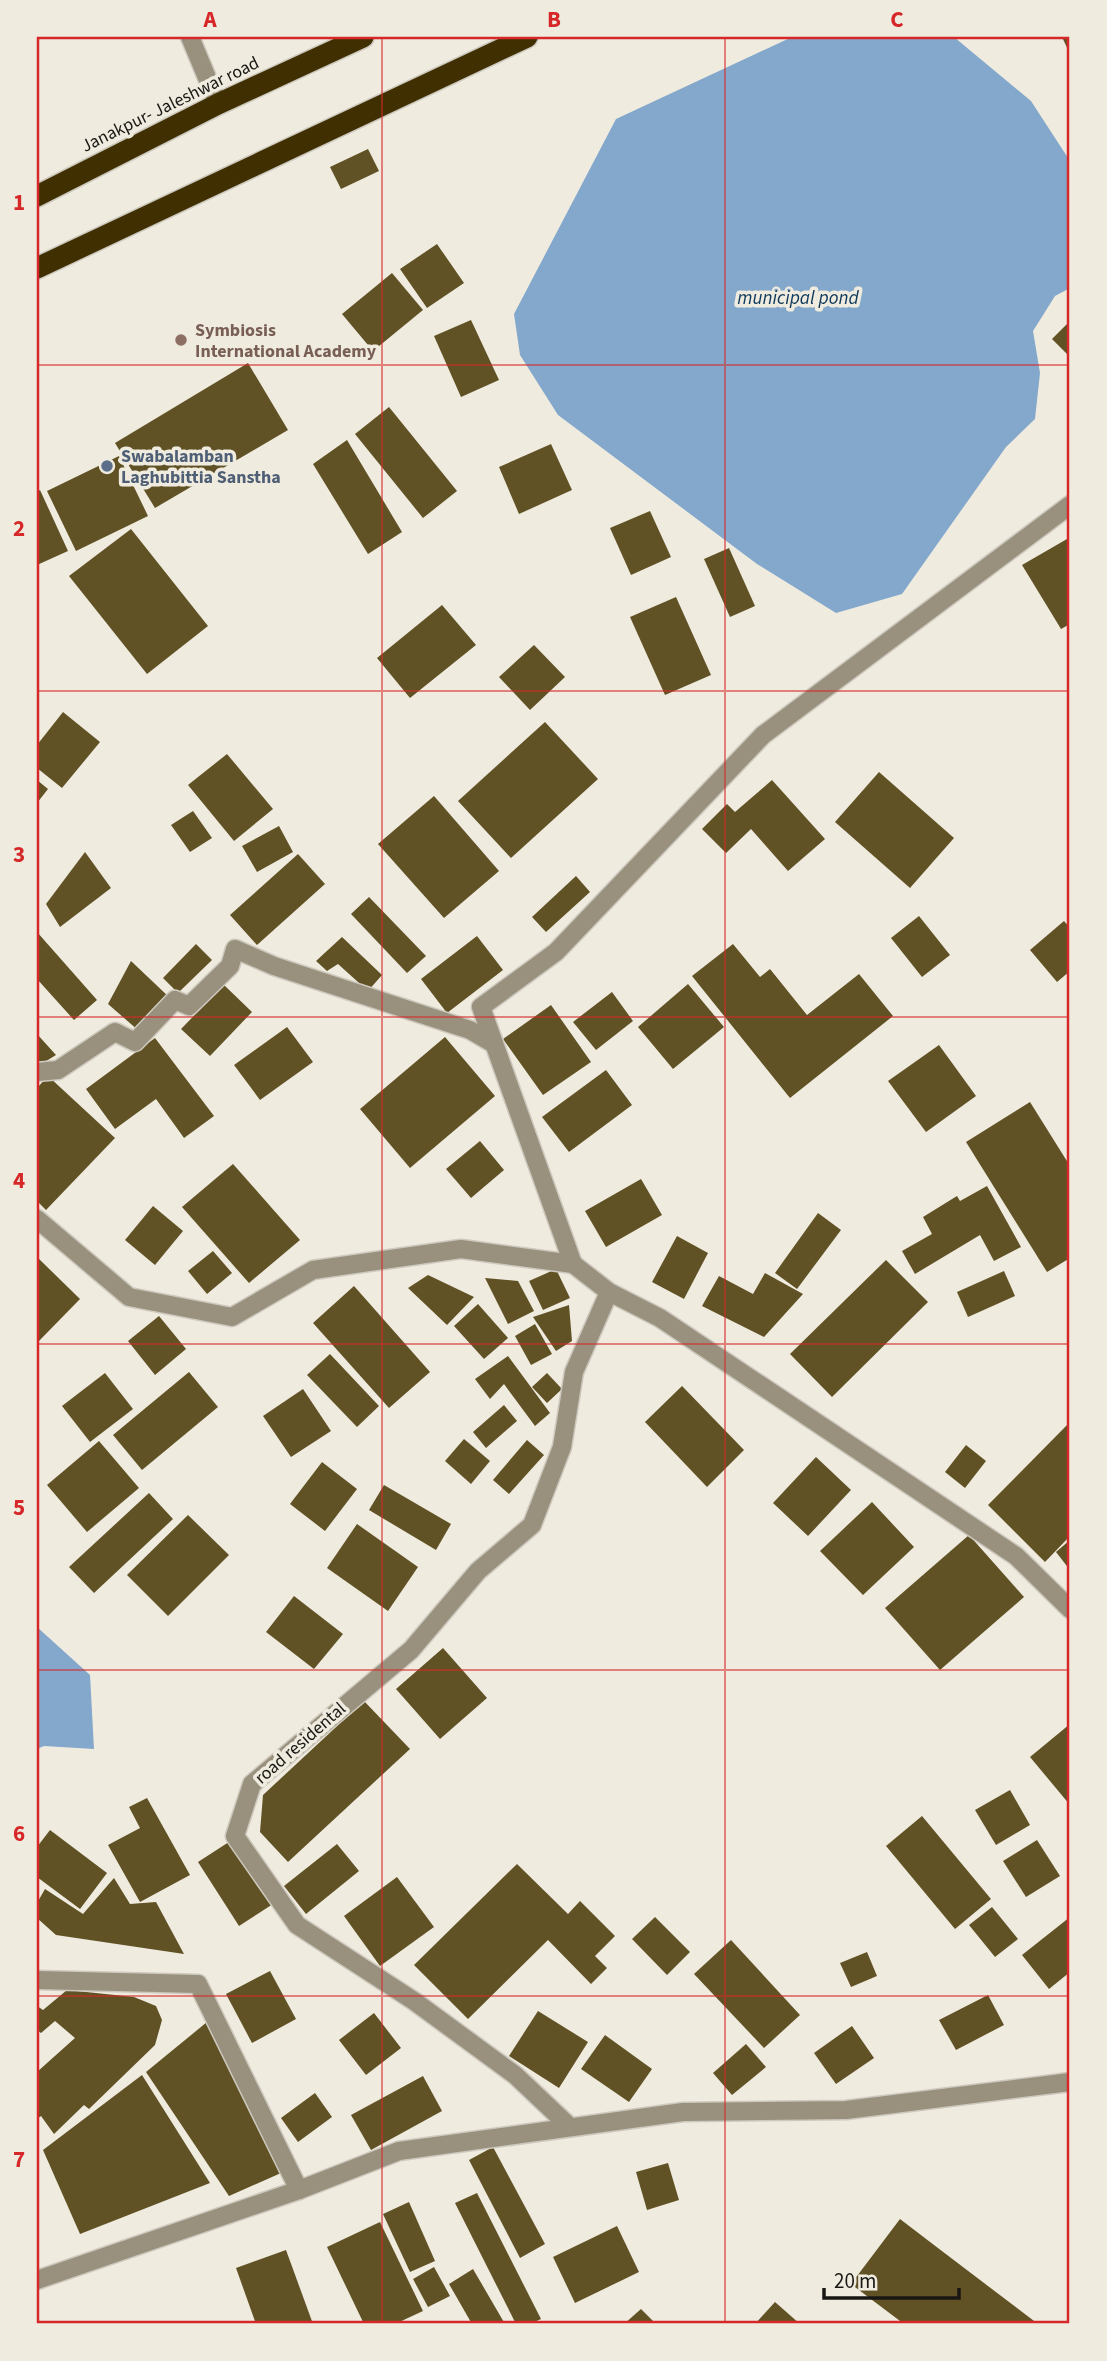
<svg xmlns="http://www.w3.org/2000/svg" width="1107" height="2361" viewBox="0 0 1107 2361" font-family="'Source Sans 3',sans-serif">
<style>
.water{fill:#83a8cc}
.building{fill:#615225}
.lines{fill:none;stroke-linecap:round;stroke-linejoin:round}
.minor-casing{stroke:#cdc9be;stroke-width:21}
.highway-casing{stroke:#cdc9be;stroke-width:24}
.minor{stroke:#99917d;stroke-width:18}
.highway{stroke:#402f00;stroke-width:21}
.grid{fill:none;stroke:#d62828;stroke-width:2;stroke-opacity:0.55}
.education-dot{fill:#8d6e63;stroke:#efebdf;stroke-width:2.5}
.service-dot{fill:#5c6f8a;stroke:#efebdf;stroke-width:2.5}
.labels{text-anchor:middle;stroke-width:7;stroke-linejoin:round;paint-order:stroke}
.street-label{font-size:18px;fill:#181713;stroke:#efebdf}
.education-label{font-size:18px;font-weight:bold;fill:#785e54;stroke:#efebdf;text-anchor:start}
.service-label{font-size:18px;font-weight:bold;fill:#4e5e75;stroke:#efebdf;text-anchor:start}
.water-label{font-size:19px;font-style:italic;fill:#0c385b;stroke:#efebdf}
.neatline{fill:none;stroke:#d62828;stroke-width:2.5}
.grid-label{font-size:23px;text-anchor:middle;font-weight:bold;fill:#d62828}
</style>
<rect width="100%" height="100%" fill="#efebdf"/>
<g class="water">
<polygon points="792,37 954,37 1031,101 1070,161 1070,288 1055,296 1033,331 1040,373 1035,419 1006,447 902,594 836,613 757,564 558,415 520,355 514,314 616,119"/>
<polygon points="37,1627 90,1675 94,1749 44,1746 37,1749"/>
</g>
<g class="building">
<polygon points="1062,37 1070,37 1070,54"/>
<polygon points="368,149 379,171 341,189 330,167"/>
<polygon points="437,244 464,283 427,308 400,269"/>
<polygon points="392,273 423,310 373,351 342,314"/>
<polygon points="471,320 499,380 461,397 434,336"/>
<polygon points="1070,321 1070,357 1052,339"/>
<polygon points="248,363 288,430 155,508 115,443"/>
<polygon points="389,407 457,491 423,518 355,434"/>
<polygon points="347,440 402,532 368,554 313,464"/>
<polygon points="551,444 572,490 519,514 499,467"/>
<polygon points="119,456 148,516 76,551 47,491"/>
<polygon points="40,490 68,551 37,565 37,492"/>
<polygon points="650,511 671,557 631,575 610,528"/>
<polygon points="131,529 208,626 147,674 69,576"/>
<polygon points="1067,539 1070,545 1070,624 1061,629 1022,565"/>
<polygon points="729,548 755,606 730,617 704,559"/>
<polygon points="676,597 711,675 665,695 630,617"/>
<polygon points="442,605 476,645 410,698 377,658"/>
<polygon points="534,645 565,677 530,710 499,677"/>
<polygon points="63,712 100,742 62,788 37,768 37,745"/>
<polygon points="545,722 598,779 511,858 458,801"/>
<polygon points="227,754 273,809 234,841 188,785"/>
<polygon points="879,772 954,838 910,888 835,822"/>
<polygon points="37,780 48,789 37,803"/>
<polygon points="772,780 825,839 788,871 751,829 726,853 702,829 727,804 735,812"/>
<polygon points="434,796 499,871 444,918 378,844"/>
<polygon points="193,811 212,838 190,852 171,825"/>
<polygon points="279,826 293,852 257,872 242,846"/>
<polygon points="85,852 111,888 60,927 46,904"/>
<polygon points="298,854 325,884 257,945 230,915"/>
<polygon points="576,876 590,892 546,932 532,917"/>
<polygon points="369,897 426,956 407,973 351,914"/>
<polygon points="919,916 950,955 922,977 891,938"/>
<polygon points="1064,921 1070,928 1070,971 1057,982 1030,950"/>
<polygon points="37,932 97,1000 74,1020 37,979"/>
<polygon points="477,936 503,970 447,1013 421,979"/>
<polygon points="342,937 382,975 368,991 338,964 327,971 316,961"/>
<polygon points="196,944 212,960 178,993 163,978"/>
<polygon points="733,944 760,977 770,969 807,1015 859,974 893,1016 790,1098 692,976"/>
<polygon points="131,961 170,998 139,1031 108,1004"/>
<polygon points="688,984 724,1027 673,1069 638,1027"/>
<polygon points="224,985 252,1012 210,1056 181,1029"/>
<polygon points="612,992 633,1021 596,1050 573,1022"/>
<polygon points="551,1005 591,1062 543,1095 503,1039"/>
<polygon points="287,1027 313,1062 260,1100 234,1065"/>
<polygon points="37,1034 56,1055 43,1063 37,1060"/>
<polygon points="445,1037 495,1096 410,1168 360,1109"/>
<polygon points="155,1038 214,1116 184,1138 156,1099 115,1129 86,1089"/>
<polygon points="939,1045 976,1096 926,1132 888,1081"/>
<polygon points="606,1070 632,1105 569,1152 542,1117"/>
<polygon points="48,1076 115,1138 46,1210 37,1201 37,1088"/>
<polygon points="1030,1102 1070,1166 1070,1258 1047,1272 966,1142"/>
<polygon points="480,1141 504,1170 471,1198 446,1169"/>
<polygon points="233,1164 300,1240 249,1283 182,1207"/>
<polygon points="641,1179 662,1215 606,1247 585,1211"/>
<polygon points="987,1186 1021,1247 994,1261 980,1235 915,1274 902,1251 932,1234 923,1217 957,1196 960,1201"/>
<polygon points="153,1206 183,1231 155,1265 125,1240"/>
<polygon points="818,1213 841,1230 797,1289 775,1273"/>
<polygon points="677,1236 708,1253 684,1299 652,1282"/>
<polygon points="213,1251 232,1273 207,1294 188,1271"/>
<polygon points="37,1257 80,1299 37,1343"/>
<polygon points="886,1260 928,1302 832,1397 790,1354"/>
<polygon points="556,1269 570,1298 543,1310 529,1281"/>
<polygon points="1004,1271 1015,1296 968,1317 957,1292"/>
<polygon points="765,1273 803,1294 764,1337 702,1306 719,1276 753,1294"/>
<polygon points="428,1275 474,1297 447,1325 408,1288"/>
<polygon points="485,1278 518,1281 534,1311 508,1324"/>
<polygon points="354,1286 430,1372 389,1408 313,1323"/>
<polygon points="478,1304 508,1338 484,1359 454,1326"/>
<polygon points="569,1305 572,1341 556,1351 533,1317"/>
<polygon points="159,1316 186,1349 155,1375 128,1341"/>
<polygon points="535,1324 552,1354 531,1365 515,1336"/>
<polygon points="330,1354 379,1406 357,1427 307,1375"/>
<polygon points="508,1356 550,1413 535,1426 504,1384 490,1399 475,1379"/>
<polygon points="189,1372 218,1407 142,1470 113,1435"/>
<polygon points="105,1373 133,1409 90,1442 62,1406"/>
<polygon points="547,1373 562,1389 547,1403 532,1387"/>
<polygon points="682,1386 744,1450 707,1487 645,1422"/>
<polygon points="303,1389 331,1431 291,1457 263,1416"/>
<polygon points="504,1405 517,1421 486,1448 473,1432"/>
<polygon points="1070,1422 1070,1536 1045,1562 988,1505"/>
<polygon points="464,1439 490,1461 471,1484 445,1461"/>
<polygon points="527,1440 544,1455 509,1494 493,1480"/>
<polygon points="99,1441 139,1488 87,1532 47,1485"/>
<polygon points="966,1445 986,1461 965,1488 945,1472"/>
<polygon points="816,1457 851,1490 808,1536 773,1503"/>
<polygon points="322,1462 357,1489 325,1531 290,1504"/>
<polygon points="384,1485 451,1524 436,1550 369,1510"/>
<polygon points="149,1493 173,1519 94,1593 69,1567"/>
<polygon points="872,1502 914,1547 863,1595 820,1551"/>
<polygon points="188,1515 229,1555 168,1616 127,1575"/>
<polygon points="357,1524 418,1567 388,1611 327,1568"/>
<polygon points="969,1535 1024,1597 940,1670 885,1608"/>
<polygon points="1070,1540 1070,1570 1056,1552"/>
<polygon points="294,1596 343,1634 314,1669 266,1632"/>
<polygon points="443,1648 487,1698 440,1739 396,1689"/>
<polygon points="364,1701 410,1749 288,1862 260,1832 263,1795"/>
<polygon points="1070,1724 1070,1805 1030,1757"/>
<polygon points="1010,1790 1030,1825 996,1845 975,1810"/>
<polygon points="147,1798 190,1875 140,1902 108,1845 140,1828 129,1807"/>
<polygon points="922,1816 991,1899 955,1929 886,1846"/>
<polygon points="50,1830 107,1873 80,1909 37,1877 37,1847"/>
<polygon points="232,1840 273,1904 239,1926 198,1862"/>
<polygon points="1037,1840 1060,1876 1026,1897 1003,1861"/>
<polygon points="337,1844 359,1871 306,1914 284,1886"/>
<polygon points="517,1864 568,1914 580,1901 615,1936 595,1956 607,1968 591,1984 548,1940 468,2019 414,1965"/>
<polygon points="397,1877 434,1927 380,1966 344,1916"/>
<polygon points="114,1878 130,1904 156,1902 184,1954 56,1935 37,1918 37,1903 45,1889 83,1914"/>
<polygon points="992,1907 1018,1939 995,1957 969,1925"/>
<polygon points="655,1917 690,1952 667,1975 632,1939"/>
<polygon points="1070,1917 1070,1972 1049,1989 1022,1955"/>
<polygon points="731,1940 800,2015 764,2048 694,1974"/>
<polygon points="867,1952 877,1976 851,1987 840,1963"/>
<polygon points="270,1971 296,2019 252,2043 226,1994"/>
<polygon points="67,1990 134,1997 156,2006 162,2020 155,2045 89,2109 84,2105 54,2134 41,2116 37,2119 37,2072 75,2038 55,2021 41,2033 37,2030 37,2006 43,2010"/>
<polygon points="988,1995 1004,2025 956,2050 939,2020"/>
<polygon points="538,2011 588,2042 559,2088 509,2056"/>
<polygon points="374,2013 401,2048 366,2075 339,2040"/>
<polygon points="207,2022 281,2173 229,2196 146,2072"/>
<polygon points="852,2026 874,2058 836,2084 814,2053"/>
<polygon points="605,2035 652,2069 629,2102 581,2069"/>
<polygon points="746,2044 766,2067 732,2095 713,2073"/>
<polygon points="142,2075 210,2183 80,2234 43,2150"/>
<polygon points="423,2076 442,2111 371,2150 351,2115"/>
<polygon points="315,2093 332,2117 298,2142 281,2118"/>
<polygon points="493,2147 545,2244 520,2258 469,2160"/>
<polygon points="668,2163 679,2200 647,2210 636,2172"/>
<polygon points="477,2193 541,2319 530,2324 516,2324 455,2203"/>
<polygon points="409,2202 435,2261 410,2272 383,2214"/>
<polygon points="900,2219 934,2245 1038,2324 904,2324 851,2284"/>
<polygon points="380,2222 423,2311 395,2324 364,2324 327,2247"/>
<polygon points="617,2226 639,2272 575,2303 553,2257"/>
<polygon points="286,2250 313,2324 256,2324 236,2268"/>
<polygon points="434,2267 450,2296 428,2307 413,2279"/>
<polygon points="473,2269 505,2324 472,2324 449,2284"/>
<polygon points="775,2302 800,2324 755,2324"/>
<polygon points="641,2309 656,2324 624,2324"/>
</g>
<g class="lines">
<defs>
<g id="minor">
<polyline points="190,37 218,104"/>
<polyline points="37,1072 58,1070 115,1032 135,1042 175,1000 189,1006 230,966 235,949 274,966 470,1030 494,1044"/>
<polyline points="37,1219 129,1297 232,1317 313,1270 461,1249 573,1264 609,1292 660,1318 1016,1556 1070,1609"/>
<polyline points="573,1264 481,1007 556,952 763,735 1070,505"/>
<polyline points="37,1980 198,1984 299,2190"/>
<polyline points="570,2127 515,2075 414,2001 297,1925 235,1836 252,1784 411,1650 478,1571 532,1525 562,1447 574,1372 609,1292"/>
<polyline points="37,2280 299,2190 399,2151 683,2112 846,2110 1070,2082"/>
</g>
<g id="highway">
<polyline points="37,196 218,104 363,37"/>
<polyline points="37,268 527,37"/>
</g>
</defs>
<use href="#minor" class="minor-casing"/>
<use href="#highway" class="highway-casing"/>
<use href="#minor" class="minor"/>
<use href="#highway" class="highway"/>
</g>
<path class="grid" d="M382,37V2324M725,37V2324M37,365H1070M37,691H1070M37,1017H1070M37,1344H1070M37,1670H1070M37,1996H1070"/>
<circle class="education-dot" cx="181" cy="340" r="7"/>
<circle class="service-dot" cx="107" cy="466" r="7"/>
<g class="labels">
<g class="street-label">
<text transform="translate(170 104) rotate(-26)" y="6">Janakpur- Jaleshwar road</text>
<text transform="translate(300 1743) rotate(-41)" y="6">road residental</text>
</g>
<g class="education-label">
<text x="195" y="336">Symbiosis<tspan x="195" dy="21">International Academy</tspan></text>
</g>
<g class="service-label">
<text x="121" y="462">Swabalamban<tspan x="121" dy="21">Laghubittia Sanstha</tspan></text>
</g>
<g class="water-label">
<text x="798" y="304">municipal pond</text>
</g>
</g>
<rect width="1107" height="2361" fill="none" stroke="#efebdf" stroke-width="77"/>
<path d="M824 2288v10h135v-10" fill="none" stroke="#181713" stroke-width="3.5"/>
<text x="834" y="2288" font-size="21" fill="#181713" stroke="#efebdf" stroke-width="5" paint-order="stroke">20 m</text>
<rect x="38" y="38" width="1030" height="2284" class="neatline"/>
<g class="grid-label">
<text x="210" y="27">A</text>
<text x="554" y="27">B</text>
<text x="897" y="27">C</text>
<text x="19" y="210">1</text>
<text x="19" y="536">2</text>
<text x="19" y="862">3</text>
<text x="19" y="1188">4</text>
<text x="19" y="1515">5</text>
<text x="19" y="1841">6</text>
<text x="19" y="2167">7</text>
</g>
</svg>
